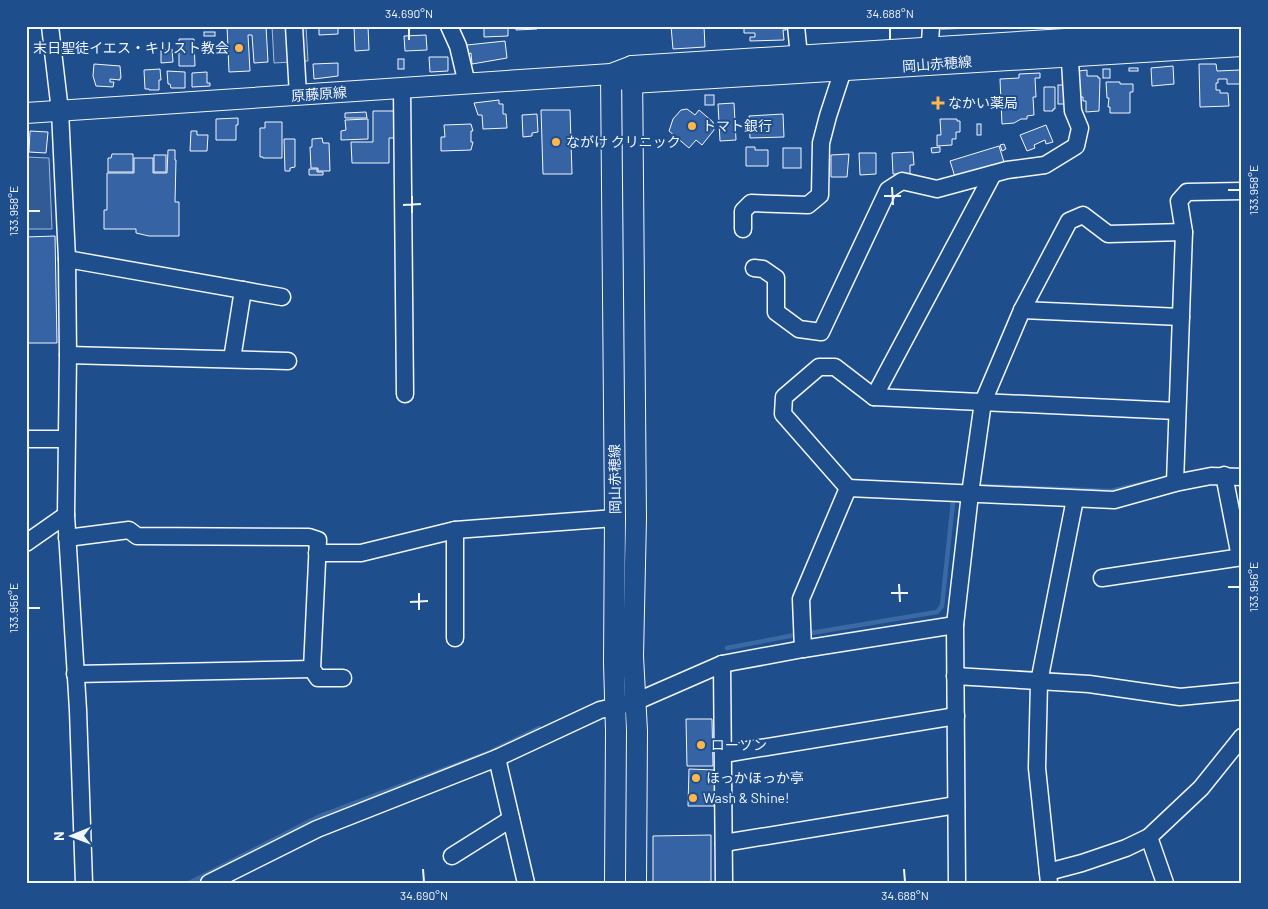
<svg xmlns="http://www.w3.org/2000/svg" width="1268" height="909" viewBox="0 0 1268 909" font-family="Barlow,'Noto Sans JP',sans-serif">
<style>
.parking{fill:#305b95;stroke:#a8bbd7}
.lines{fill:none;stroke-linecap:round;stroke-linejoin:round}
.stream{stroke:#3b69a3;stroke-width:4.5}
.building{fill:#3563a3;stroke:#f2f6ff}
.minor-casing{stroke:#f2f6ff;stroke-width:19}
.major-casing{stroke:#f2f6ff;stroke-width:22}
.minor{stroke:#1f4e8c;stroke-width:16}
.major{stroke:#1f4e8c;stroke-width:20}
.ticks{fill:none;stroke:#f2f6ff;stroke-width:2}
.poi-dot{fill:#ffb74d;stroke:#1f4e8c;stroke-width:2}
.labels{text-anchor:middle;stroke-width:4;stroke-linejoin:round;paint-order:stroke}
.poi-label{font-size:14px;fill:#f2f6ff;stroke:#1f4e8c;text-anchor:start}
.street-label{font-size:14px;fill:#f2f6ff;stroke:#1f4e8c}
.neatline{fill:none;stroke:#f2f6ff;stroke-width:2}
.ticks-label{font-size:12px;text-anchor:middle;fill:#f2f6ff}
</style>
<rect width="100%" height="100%" fill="#1f4e8c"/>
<g class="parking">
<polygon points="272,26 306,26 308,61 274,63"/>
<polygon points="26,157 49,158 52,229 26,229"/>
</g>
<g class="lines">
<g class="stream">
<polyline points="983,486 1111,491 1153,481"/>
<polyline points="811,633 937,612 942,606 953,502"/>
<polyline points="727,648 795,635"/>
<polyline points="189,883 320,816 490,752 539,728"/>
</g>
</g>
<g class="building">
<polygon points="227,26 248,26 248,28 266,26 268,62 254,63 252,35 248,35 250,71 229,72"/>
<polygon points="319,26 338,26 338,34 319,35"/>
<polygon points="354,26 368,26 369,50 355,51"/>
<polygon points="484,26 508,26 508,36 484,37"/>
<polygon points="516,26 537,26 537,29 516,30"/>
<polygon points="671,26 704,26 705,47 673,49"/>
<polygon points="744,26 786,26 786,30 783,30 784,40 750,41 750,37 755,37 755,33 744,33"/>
<polygon points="941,26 977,26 977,28 941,29"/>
<rect x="204" y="32" width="11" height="4"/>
<polygon points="426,35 427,50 405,51 404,36"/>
<polygon points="179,39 194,39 195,66 179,66"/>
<polygon points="505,41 507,58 472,64 471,53 468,54 467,45"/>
<polygon points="172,49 173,62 161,63 161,50"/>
<polygon points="429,57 448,57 448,71 430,72"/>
<rect x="398" y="59" width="6" height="10"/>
<polygon points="338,63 338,76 314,79 313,64"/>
<polygon points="94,64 120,66 121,78 120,78 120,80 110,79 110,82 114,82 113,87 96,86 93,76"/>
<polygon points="1199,64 1216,64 1217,71 1240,70 1240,84 1227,84 1227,79 1218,79 1218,83 1216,83 1216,90 1220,90 1220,93 1228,93 1229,106 1200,107"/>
<polygon points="1173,66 1174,84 1152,86 1151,68"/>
<rect x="1129" y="68" width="9" height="3"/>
<polygon points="160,69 161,80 159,80 159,90 149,90 149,89 145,89 144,70"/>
<rect x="1103" y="69" width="7" height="9"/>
<polygon points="1087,70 1087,76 1098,76 1098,78 1100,78 1099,111 1086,112 1086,101 1083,101 1083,97 1079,97 1079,71"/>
<polygon points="167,71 185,72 185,88 171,88 170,84 168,84"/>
<polygon points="207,72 207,83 210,83 210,86 192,87 192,73"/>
<polygon points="1040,73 1040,78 1035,78 1036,97 1033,97 1034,115 1027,116 1027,119 1021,119 1014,123 1002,124 1000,79 1019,78 1019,74"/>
<polygon points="1106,82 1120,82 1120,84 1133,84 1133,92 1130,92 1130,113 1110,113 1110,107 1108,107 1109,98 1107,98"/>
<rect x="1058" y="85" width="8" height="19"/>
<polygon points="1044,87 1055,87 1055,109 1053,109 1053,111 1044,111"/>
<rect x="705" y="95" width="9" height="10"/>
<polygon points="499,100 499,104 503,104 503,114 506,114 507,128 483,129 482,115 478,115 474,103"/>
<polygon points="734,103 736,140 720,141 718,104"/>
<polygon points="687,109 695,115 699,110 713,122 714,130 702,145 696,140 689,148 669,131 673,119 681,110"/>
<polygon points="541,110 570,110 572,174 543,174"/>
<polygon points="373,111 397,111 397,138 389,138 389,163 352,163 351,142 373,142"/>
<polygon points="366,112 367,118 345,118 345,113"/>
<polygon points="537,114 538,132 532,133 532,136 523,137 522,115"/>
<polygon points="783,114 784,137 750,138 749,116"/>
<polygon points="238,118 238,125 236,125 236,140 216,140 216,119"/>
<polygon points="368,119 368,139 341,140 341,131 346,130 345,120"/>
<polygon points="940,119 957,119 957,121 960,121 960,132 956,132 956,139 952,139 952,145 937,146 937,135 941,135"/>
<polygon points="265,122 282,122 282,158 263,158 263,157 260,157 260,128 265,128"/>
<polygon points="471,124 473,131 471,131 471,142 473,142 471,150 441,151 441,137 445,137 444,125"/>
<rect x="977" y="124" width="4" height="11"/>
<polygon points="1046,125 1053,142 1046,144 1045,140 1034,145 1035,148 1027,151 1020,135"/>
<polygon points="30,131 48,132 46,153 29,152"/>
<polygon points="191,131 197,131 197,135 208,135 207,151 190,151"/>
<polygon points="322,138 323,143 329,143 330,171 318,171 318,168 311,168 310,147 312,147 312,139"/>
<polygon points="284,139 295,139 295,167 290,168 290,171 285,171"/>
<polygon points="1004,144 1006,149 1002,151 1000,145"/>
<polygon points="999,146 1004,162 955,177 950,161"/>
<polygon points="746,147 755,147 755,150 768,150 768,166 746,166"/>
<polygon points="940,147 940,152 932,153 931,148"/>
<rect x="783" y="148" width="18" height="20"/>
<polygon points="168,150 175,150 175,160 176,160 175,202 179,202 179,236 149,236 136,233 136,229 104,229 104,210 107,210 107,173 134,173 134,158 153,158 153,173 167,173"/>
<polygon points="913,152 914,165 910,165 910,174 893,174 892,153"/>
<polygon points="859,153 876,153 876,174 860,175"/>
<polygon points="112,154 133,154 133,172 108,172 108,158 111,158"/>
<polygon points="849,154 847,177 831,177 831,155"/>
<rect x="154" y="155" width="12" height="17"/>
<polygon points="309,169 317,169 317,172 323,172 323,175 309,175"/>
<polygon points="55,236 57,343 26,343 26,237"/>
<polygon points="686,719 712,719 713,766 687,766"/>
<polygon points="689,769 715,770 714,806 688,806"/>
<polygon points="711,835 711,883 653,883 653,836"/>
</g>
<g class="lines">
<defs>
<g id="minor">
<polyline points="50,26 60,111 67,259 68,355 66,515 78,710 84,883"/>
<polyline points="294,26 298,95"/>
<polyline points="449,26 458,46 467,84"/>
<polyline points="796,26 800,66"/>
<polyline points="929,59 931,26"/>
<polyline points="402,88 405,394"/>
<polyline points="743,229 743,211 751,203 808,205 820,195 821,143 828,116 843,70"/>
<polyline points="67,259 282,297"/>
<polyline points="754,268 763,269 776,278 776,312 799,329 821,332 888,190 902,181 937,189 1007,170 1045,165 1076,146 1080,128 1073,111 1069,45"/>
<polyline points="1022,310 1181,317"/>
<polyline points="68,355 288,361"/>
<polyline points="232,359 243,290"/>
<polyline points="874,397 993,174"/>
<polyline points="26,439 66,439"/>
<polyline points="1224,475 1240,557"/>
<polyline points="1175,483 1184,232 1179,201 1187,192 1242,191"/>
<polyline points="848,488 1114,500 1175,483 1211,476 1242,477"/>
<polyline points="455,530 455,638"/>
<polyline points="67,538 129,530 137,536 309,537 318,540 312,669 318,678 343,678"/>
<polyline points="26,543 66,515"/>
<polyline points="317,553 361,553 455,530 615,518"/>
<polyline points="1102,578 1242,557"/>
<polyline points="803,649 801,599 848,488 783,414 784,397 819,367 835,367 874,397 1177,411"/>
<polyline points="722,664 724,883"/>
<polyline points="75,674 312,669"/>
<polyline points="955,676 1089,684 1180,697 1242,691"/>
<polyline points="724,754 956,716"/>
<polyline points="497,758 526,883"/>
<polyline points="1149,837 1165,883"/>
<polyline points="724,843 956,805"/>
<polyline points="452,856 511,819"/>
<polyline points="1048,872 1082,863 1126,848 1149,837 1201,788 1242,737"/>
<polyline points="209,883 317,829 497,758 600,710 635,702 722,664 803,649 955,625"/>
<polyline points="957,883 955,625 970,494 983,402 1022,310 1069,221 1083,215 1108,234 1184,232"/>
<polyline points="1049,883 1037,768 1039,682 1075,499"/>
</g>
<g id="major">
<polyline points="632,66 636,518 633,656 637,731 636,883"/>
<polyline points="611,74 615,518 614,663 616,731 615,883"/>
<polyline points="620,78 632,83 1242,46"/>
<polyline points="26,113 611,74 632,66 1242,28"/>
</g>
</defs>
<use href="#minor" class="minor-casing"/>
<use href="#major" class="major-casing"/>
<use href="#minor" class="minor"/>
<use href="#major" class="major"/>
</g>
<path class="ticks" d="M409,28V40M890,28V40M892,187L893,205M1228,190H1240M412,196V213M884,196H901M403,205L421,204M28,211H40M899,584L900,602M1228,587H1240M419,593V610M891,593H908M410,602L428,601M28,608H40M423,869L424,882M904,869L905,882"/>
<g class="poi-dot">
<circle cx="239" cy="48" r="5"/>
<path d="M935.5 95.5h5v5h5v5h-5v5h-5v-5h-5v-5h5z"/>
<circle cx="692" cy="126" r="5"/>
<circle cx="556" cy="142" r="5"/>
<circle cx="701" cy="745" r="5"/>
<circle cx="696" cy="778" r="5"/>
<circle cx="693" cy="798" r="5"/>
</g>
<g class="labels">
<g class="poi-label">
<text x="229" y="53" text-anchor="end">末日聖徒イエス・キリスト教会</text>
<text x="948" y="108">なかい薬局</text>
<text x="702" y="131">トマト銀行</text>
<text x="566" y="147">ながけ クリニック</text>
<text x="711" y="750">ローソン</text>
<text x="706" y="783">ほっかほっか亭</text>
<text x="703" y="803">Wash &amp; Shine!</text>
</g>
<g class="street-label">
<text transform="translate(937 64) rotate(-4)" y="5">岡山赤穂線</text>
<text transform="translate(319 94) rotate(-4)" y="5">原藤原線</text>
<text transform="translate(615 479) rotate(-91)" y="5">岡山赤穂線</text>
</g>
</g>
<rect width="1268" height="909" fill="none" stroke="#1f4e8c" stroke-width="55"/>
<g transform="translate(72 836) rotate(269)" stroke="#1f4e8c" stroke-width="4" paint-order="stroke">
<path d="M0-4L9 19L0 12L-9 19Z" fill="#f2f6ff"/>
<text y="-8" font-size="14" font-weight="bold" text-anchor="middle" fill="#f2f6ff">N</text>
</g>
<rect x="28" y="28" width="1212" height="854" class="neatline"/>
<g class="ticks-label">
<text x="409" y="18">34.690°N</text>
<text x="890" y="18">34.688°N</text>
<text transform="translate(1254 190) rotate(-90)" y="4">133.958°E</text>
<text transform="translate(14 211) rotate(-90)" y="4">133.958°E</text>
<text transform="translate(1254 587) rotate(-90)" y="4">133.956°E</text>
<text transform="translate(14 608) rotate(-90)" y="4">133.956°E</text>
<text x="424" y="900">34.690°N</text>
<text x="905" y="900">34.688°N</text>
</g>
</svg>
